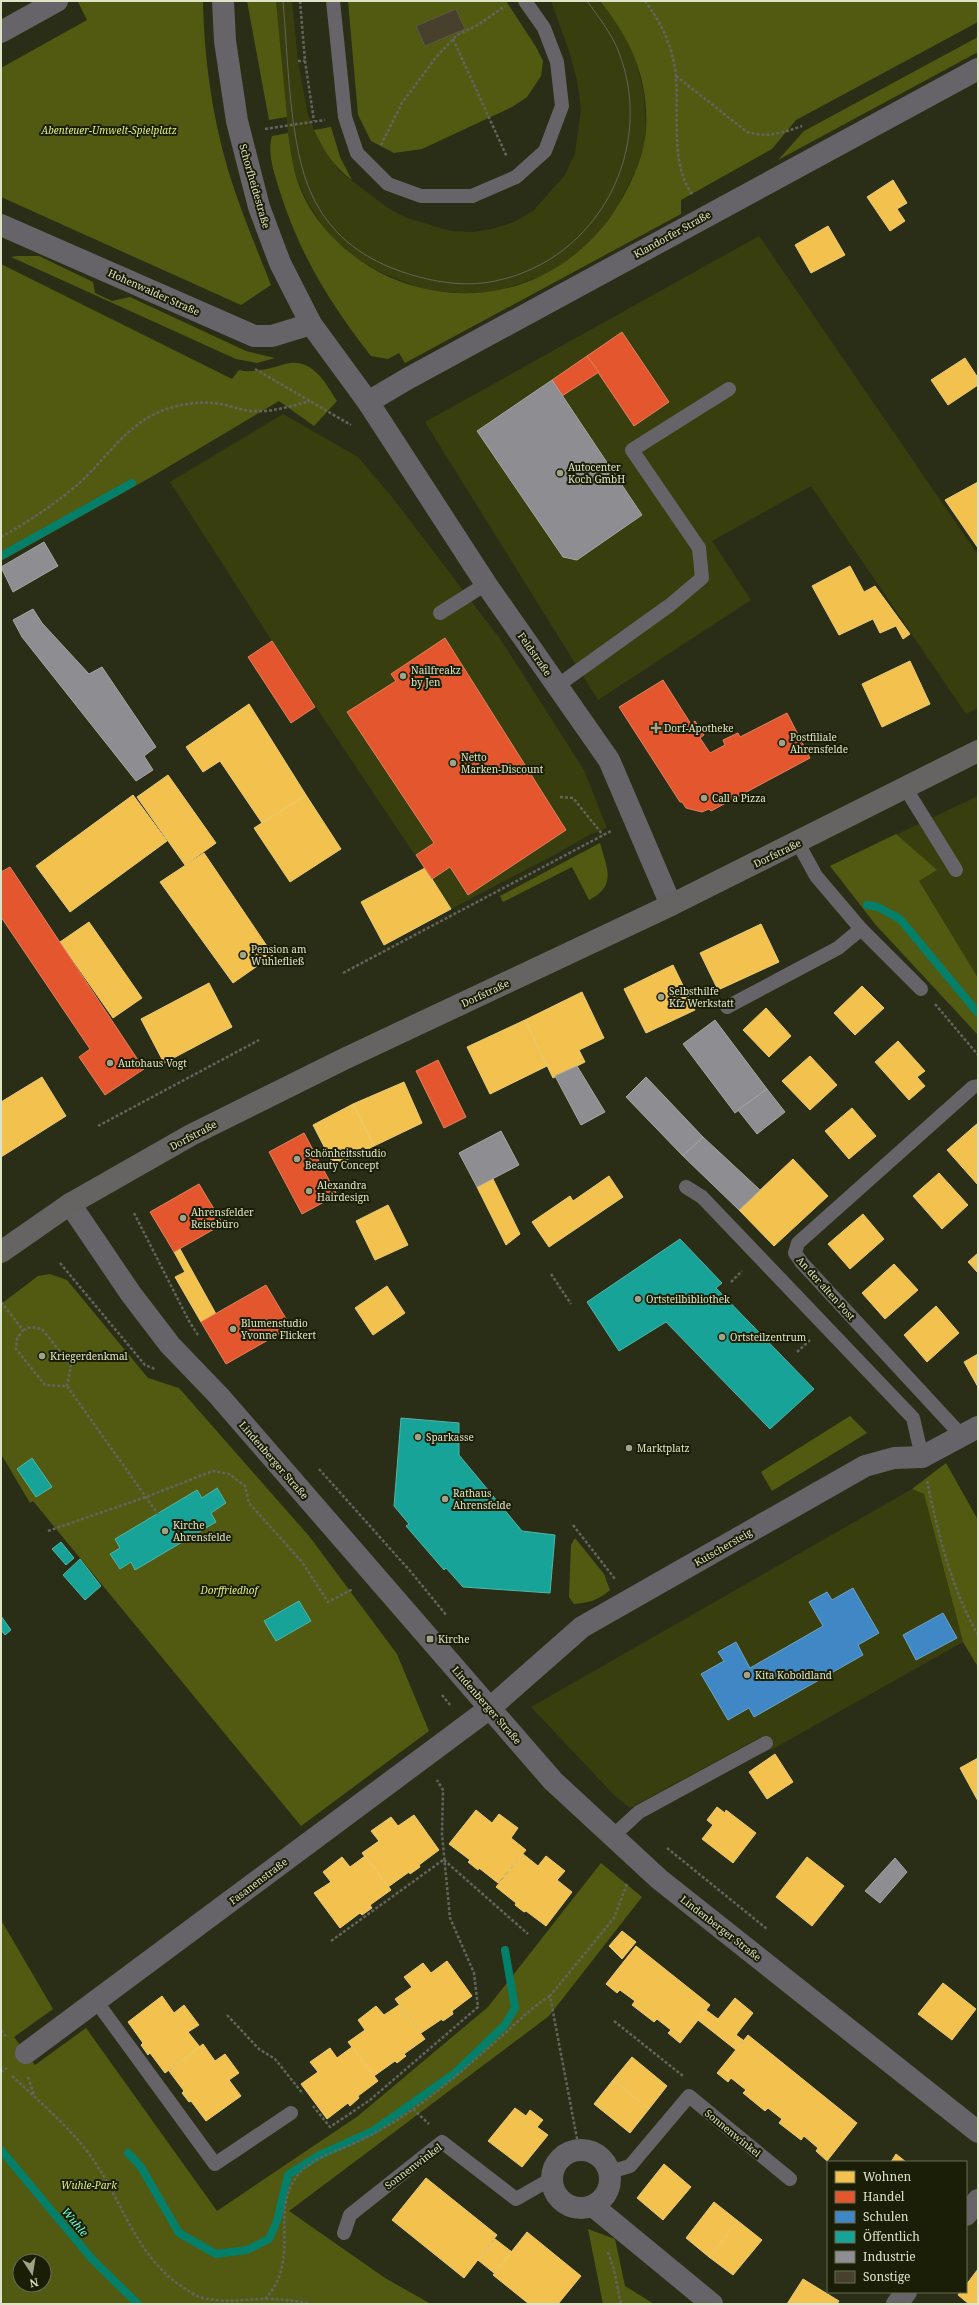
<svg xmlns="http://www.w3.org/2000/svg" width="979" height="2305" viewBox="0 0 979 2305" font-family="'Noto Serif',serif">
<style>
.built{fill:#393e0e}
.green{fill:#525a11;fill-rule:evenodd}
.homes{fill:#f2c14e;stroke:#eccc72}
.shops{fill:#e4572e;stroke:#e2815c}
.schools{fill:#3f88c5;stroke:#6fa4c5}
.public{fill:#17a398;stroke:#53b6a6}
.industry{fill:#8d8d92;stroke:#a5a7a2}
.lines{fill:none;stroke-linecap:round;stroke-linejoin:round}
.stream{stroke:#047f69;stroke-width:8}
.building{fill:#46402d;stroke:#605846}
.path{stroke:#62645d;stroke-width:2.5;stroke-dasharray:3 2;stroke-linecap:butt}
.service{stroke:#666468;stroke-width:14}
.minor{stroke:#666468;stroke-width:22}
.tertiary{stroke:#666468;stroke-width:22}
.primary{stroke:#656462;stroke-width:22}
.tram{stroke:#63645b;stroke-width:1}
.poi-dot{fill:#9fa488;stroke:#1b1e06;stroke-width:1.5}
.labels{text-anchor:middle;stroke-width:4;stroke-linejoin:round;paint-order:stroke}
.park-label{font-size:10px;font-style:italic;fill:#dcec7f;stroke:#1b1e06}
.street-label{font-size:10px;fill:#dee4c6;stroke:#1b1e06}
.poi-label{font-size:10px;fill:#dee4c6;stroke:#1b1e06;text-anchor:start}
.water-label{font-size:11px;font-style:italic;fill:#6cfedd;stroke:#1b1e06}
</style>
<rect width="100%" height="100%" fill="#2a2e16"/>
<g class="built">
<polygon points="276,1 292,1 298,61 308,115 320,143 339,171 388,208 407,218 450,231 474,232 495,228 514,222 533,211 565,175 575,153 581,109 577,80 569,51 551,1 600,1 619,25 628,41 637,63 644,94 646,130 644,146 636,170 616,209 597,235 574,257 544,275 499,291 470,294 425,290 380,272 355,258 334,239 321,224 307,201 295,174 288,133"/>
<polygon points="759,236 978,555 978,708 966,714 811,486 712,541 751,600 598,700 425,422"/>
<polygon points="283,414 358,457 392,497 501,640 584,770 607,828 589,835 556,854 451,909 272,641 170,482"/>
<polygon points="978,796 978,1011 830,866"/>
<polygon points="912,1489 924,1494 963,1642 771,1750 761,1737 630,1808 615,1796 531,1707"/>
</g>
<g class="green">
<path d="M79,1H203C204,58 212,115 228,170C240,209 256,247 271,285L241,305L1,197V68L87,20L78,2Z"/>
<polygon points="247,1 276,1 287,117 269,120"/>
<polygon points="348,1 506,1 536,47 543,61 541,76 527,97 512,107 422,149 394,153 371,141 358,115"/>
<path d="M600,1H978V22L796,120L772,149L681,200V214L405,363L399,353L388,359L371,356C329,302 300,255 279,189C274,171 267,154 272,136L288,133C290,146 292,160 295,173C307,219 347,258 389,277C479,316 575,283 623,197C634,177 644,154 646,131C649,79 632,41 600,1Z"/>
<polygon points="978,37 978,52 778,160 804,131"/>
<path d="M331,127L340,157L352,180C334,167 323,150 314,130Z"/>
<polygon points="17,256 39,256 93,282 95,293 112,301 130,297 246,351 275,358 257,363 236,359 11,257"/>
<path d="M1,264L232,379L239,370C246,372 253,371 260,370C271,369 280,365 290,363C314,360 326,384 337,401L314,426L279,401L146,480L1,561Z"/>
<polygon points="896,834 937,870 919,881 978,978 978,1035 875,924 830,866"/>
<path d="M600,843C607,868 617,886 589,900L572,867L503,902L500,896Z"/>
<polygon points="50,1274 67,1280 148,1378 179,1388 309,1536 397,1654 429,1731 301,1826 33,1501 30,1503 1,1454 1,1304 38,1276"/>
<polygon points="850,1416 867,1433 772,1491 761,1472"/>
<polygon points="946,1463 978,1520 978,1667 963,1642 924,1494 912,1489"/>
<path d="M575,1538L604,1574L610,1590C599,1600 588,1603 574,1604L569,1597L571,1545Z"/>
<path d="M601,1863L642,1897L549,2016L289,2211L385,2278L431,2304H1V1920L53,2009L14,2037L35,2065L86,2028L217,2211L358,2116L488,2007ZM20,2261H44V2285H20Z"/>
<polygon points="588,2229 615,2239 625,2286 654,2304 603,2304"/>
</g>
<g class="homes">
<polygon points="893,180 907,203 897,209 905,221 890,231 867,197"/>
<polygon points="828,226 845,255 811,273 795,245"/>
<polygon points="965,358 978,378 978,385 948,405 931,380"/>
<polygon points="978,482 978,548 945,500"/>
<polygon points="850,566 864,592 875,586 910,634 903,639 896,626 880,633 873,619 839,635 812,586"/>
<polygon points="910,661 930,704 882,727 862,684"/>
<polygon points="249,704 306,795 262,823 220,761 203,772 186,747"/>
<polygon points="168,775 216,843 185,865 137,797"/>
<polygon points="133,795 167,841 70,912 36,866"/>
<polygon points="306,795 341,849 290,882 254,828"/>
<polygon points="204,853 273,955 233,983 160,882"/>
<polygon points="425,868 451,909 384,945 361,902"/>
<polygon points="89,922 142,998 113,1018 60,942"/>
<polygon points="761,924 779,962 718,990 700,953"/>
<polygon points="673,965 695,1010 646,1033 624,989"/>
<polygon points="209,983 232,1027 164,1063 141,1019"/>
<polygon points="862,986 884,1008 855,1035 834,1013"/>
<polygon points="582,992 604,1038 579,1050 585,1062 553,1078 525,1020"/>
<polygon points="766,1008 791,1036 769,1057 743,1030"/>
<polygon points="525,1020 547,1066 490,1094 467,1047"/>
<polygon points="898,1041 925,1071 917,1077 925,1086 909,1100 875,1062"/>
<polygon points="810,1056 837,1085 810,1110 782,1081"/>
<polygon points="42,1077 66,1116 1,1157 1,1102"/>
<polygon points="404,1082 422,1123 374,1146 353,1104"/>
<polygon points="353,1104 374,1146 334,1166 313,1125"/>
<polygon points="852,1108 876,1136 849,1159 825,1131"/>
<polygon points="978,1123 978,1185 947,1150"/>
<polygon points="793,1159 828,1196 774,1246 739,1210"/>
<polygon points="939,1173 968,1205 942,1229 913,1196"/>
<polygon points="609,1176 623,1197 549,1247 532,1222 570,1196 573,1201"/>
<polygon points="493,1179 520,1234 506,1245 477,1187"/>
<polygon points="388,1205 408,1245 375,1260 356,1221"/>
<polygon points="863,1214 884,1239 850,1269 828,1244"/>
<polygon points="180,1249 216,1314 201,1322 175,1277 185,1272 174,1252"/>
<polygon points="978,1253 978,1273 968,1262"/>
<polygon points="894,1264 918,1290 885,1319 862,1293"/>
<polygon points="387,1286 405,1313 373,1335 355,1308"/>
<polygon points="936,1306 959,1333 927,1362 904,1335"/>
<polygon points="978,1354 978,1387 964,1362"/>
<polygon points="775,1754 793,1782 767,1799 749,1772"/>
<polygon points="978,1758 978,1801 960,1768"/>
<polygon points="717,1807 725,1813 726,1810 756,1833 733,1863 702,1839 713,1825 707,1820"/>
<polygon points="476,1810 492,1823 499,1814 518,1828 511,1838 526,1850 498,1883 479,1868 478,1870 468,1862 470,1860 449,1844"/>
<polygon points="414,1815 439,1850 419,1865 420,1867 410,1874 409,1872 388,1887 362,1853 379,1841 371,1831 391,1817 398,1826"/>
<polygon points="523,1854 538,1866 546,1856 565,1871 557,1880 572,1892 546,1926 526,1911 524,1912 515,1905 516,1903 496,1887"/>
<polygon points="365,1856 391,1890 370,1905 372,1908 362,1915 360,1913 340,1928 314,1893 331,1882 323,1872 342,1857 350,1867"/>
<polygon points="807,1857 844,1886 812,1926 776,1897"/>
<polygon points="622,1931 636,1942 622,1959 609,1946"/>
<polygon points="636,1946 710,2005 680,2043 668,2033 671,2030 657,2019 654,2022 632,2005 635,2001 620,1990 617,1993 606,1984"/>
<polygon points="447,1961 472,1996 452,2011 453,2014 443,2021 442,2019 421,2033 395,1999 412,1987 404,1977 423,1963 431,1973"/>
<polygon points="943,1983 976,2009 952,2040 918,2014"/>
<polygon points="162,1996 174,2013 184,2005 199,2025 188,2032 200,2047 165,2073 150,2053 148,2055 141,2045 143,2043 128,2022"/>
<polygon points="735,1998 753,2013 736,2035 743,2040 736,2050 698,2020 706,2010 718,2019"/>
<polygon points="399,2005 425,2039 404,2054 406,2056 397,2063 395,2061 374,2076 348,2042 365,2030 358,2020 376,2006 384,2015"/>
<polygon points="748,2035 857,2123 827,2161 816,2151 818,2148 804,2136 801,2140 779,2123 782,2119 768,2108 765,2111 743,2093 746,2090 731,2078 728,2082 717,2073"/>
<polygon points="203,2044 215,2061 225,2054 239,2073 229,2080 241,2096 206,2121 191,2101 189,2102 182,2093 184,2091 169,2071"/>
<polygon points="352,2047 378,2081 358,2096 359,2098 350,2106 348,2103 327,2119 301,2084 318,2072 310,2062 330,2048 337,2058"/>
<polygon points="632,2057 667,2086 649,2109 613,2080"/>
<polygon points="613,2080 649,2109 630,2133 594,2104"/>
<polygon points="515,2108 526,2116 530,2110 543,2120 537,2127 548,2135 522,2167 488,2141"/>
<polygon points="896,2154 906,2162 891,2162"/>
<polygon points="664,2164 691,2187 663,2220 637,2198"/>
<polygon points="426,2178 497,2235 464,2278 392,2220"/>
<polygon points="714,2202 738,2221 709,2257 686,2238"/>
<polygon points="738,2221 762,2240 733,2275 709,2257"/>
<polygon points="527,2232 581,2276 558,2304 529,2304 493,2275"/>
<polygon points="495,2239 512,2252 494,2273 478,2260"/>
<polygon points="978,2269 978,2304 969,2304 958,2295 960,2292 966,2292 966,2285"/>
<polygon points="803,2279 839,2301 837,2304 787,2304"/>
</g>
<g class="shops">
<polygon points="622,332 669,402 634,426 587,356"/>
<polygon points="587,356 599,372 562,396 552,380"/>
<polygon points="445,638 566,830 468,895 450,867 432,879 416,855 434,843 347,712 396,681 391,674"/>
<polygon points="272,641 315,707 291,723 248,657"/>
<polygon points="663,680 691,724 695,721 704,735 700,738 710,753 725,745 723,740 738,733 740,737 787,713 810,758 711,811 709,809 702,812 686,808 682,802 680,802 619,707"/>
<polygon points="10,867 144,1069 105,1095 79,1057 90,1049 1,917 1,872"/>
<polygon points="438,1060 466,1117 444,1128 416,1071"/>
<polygon points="304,1133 337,1195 302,1214 269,1152"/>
<polygon points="199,1184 223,1224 174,1252 150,1212"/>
<polygon points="266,1285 291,1327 226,1364 201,1322"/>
</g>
<g class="schools">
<polygon points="853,1588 879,1633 858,1645 863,1655 754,1717 749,1708 728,1720 701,1674 724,1661 718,1652 736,1642 750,1668 823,1626 809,1602 827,1592 832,1600"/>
<polygon points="943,1613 957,1638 916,1660 903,1635"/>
</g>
<g class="public">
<polygon points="680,1239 722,1283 716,1288 814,1389 770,1429 666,1322 619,1351 587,1302"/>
<polygon points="401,1418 459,1423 459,1455 522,1531 555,1535 550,1593 463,1587 446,1568 444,1570 418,1540 406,1526 409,1524 394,1506"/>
<polygon points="32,1458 52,1487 36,1497 17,1469"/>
<polygon points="217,1488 226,1503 211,1513 216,1522 135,1570 131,1562 120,1569 110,1554 120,1548 115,1539 197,1490 202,1498"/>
<polygon points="61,1542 74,1558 66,1565 52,1549"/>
<polygon points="80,1559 101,1586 85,1600 63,1575"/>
<polygon points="299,1601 311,1621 276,1641 264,1621"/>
<polygon points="1,1616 11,1630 5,1635 1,1630"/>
</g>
<g class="industry">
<polygon points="552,380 642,515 577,560 563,557 477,431"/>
<polygon points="44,542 58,566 13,592 1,567"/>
<polygon points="33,609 42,623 89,674 102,667 156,747 144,756 153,770 136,781 22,637 13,620"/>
<polygon points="715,1020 767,1089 735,1113 683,1044"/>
<polygon points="577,1066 605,1112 581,1125 555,1076"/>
<polygon points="646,1077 703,1137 683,1156 626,1097"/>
<polygon points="767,1089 785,1112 757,1134 738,1110"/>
<polygon points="501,1131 519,1165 477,1187 459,1153"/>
<polygon points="703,1137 760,1190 739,1210 683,1156"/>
<polygon points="895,1858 907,1872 880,1903 865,1891"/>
</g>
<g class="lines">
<g class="stream">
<polyline points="1,556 132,483"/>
<polyline points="867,905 878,907 900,919 978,1013"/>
<polyline points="1,2150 92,2259 138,2304"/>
<polyline points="128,2153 141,2167 179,2233 216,2254 247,2250 269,2239 277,2221 288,2175 318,2156 373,2131 455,2073 505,2025 515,2008 505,1950"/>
</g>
</g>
<polygon class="building" points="456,9 465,29 425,46 416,26"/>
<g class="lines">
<g class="path">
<polyline points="300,1 305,61 314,121"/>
<path d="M645,1C662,24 673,47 676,76C679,110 670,168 693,195"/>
<polyline points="453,39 507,157"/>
<polyline points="298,61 305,61"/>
<path d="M676,76L747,132C768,138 782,133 802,126"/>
<polyline points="265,129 325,120"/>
<polyline points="381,145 402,103 437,56 457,35 478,25 505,6"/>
<polyline points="255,369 351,425"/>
<path d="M1,537C28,522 52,506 76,486C107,459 128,420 170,408C187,403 204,401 221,404C231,406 241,410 250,411C270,413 291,406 310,401"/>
<polyline points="560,797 573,798 603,835"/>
<polyline points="343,973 611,831"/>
<polyline points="935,1004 978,1055"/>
<polyline points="98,1126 259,1040"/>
<polyline points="134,1213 189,1321 198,1335"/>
<polyline points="60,1263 145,1365 155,1369"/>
<polyline points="551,1274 571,1304"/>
<polyline points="731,1282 742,1271"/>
<polyline points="1,1302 23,1330 17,1339 16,1349 45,1385 67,1386 158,1514"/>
<polyline points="23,1330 31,1327 42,1329 71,1365 67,1386"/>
<polyline points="797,1352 810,1340"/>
<polyline points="319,1469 411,1572 447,1616"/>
<path d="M927,1481C938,1533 951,1588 978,1635"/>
<polyline points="573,1525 615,1579"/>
<polyline points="48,1531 146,1497 213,1471 229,1474 245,1486 249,1503 302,1562 328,1602 353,1589"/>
<polyline points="442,1695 450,1705"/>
<polyline points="667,1848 767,1929"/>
<polyline points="444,1860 528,1934"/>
<polyline points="331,1941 443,1860"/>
<polyline points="227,2015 259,2049 275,2059 303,2094"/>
<polyline points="614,2021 683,2076"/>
<polyline points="1,2030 7,2038"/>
<polyline points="1,2072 7,2068"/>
<path d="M12,2076C36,2098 62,2121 83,2146C121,2192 132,2255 184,2288C189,2291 195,2296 200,2297C226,2304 242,2299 266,2299C282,2299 296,2301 311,2304"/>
<polyline points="28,2077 34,2095"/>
<polyline points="313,2106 330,2127 370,2100 478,2007 474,1973 450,1918 442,1834 443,1790 437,1780"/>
<polyline points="413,2109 429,2124"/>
<polyline points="579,2149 550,1996 614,1918 627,1884"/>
<polyline points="608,2252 614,2270 621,2304"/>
<path d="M265,2299C302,2259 269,2213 297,2176C312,2156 343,2150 365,2138C416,2113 461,2072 503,2035C519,2021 532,2007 550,1996"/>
</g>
<g class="service">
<polyline points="333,1 345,117 357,153 388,184 421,196 472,196 516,177 545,151 562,106 557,62 544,28 525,1"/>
<polyline points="440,613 486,584"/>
<polyline points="557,686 670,605 702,578 699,548 632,450 729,389"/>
<polyline points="906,789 956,870"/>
<polyline points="861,929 921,989"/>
<polyline points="727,1007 838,948 861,929 816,876 798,843"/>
<polyline points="686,1187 702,1197 913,1418 922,1457"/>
<polyline points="962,1436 802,1263 795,1253 798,1243 973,1087 978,1086"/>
<polyline points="613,1836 639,1812 766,1743"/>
<polyline points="96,2001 215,2164 291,2113"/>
<polyline points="610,2172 630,2166 689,2096 790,2179"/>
<polyline points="344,2233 350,2215 442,2142 516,2199 551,2179"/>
</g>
<g class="minor">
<polyline points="223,1 225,41 237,121 259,207 280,263 311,324 368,402 486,584 609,760 671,905"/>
<polyline points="1,32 57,1"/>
<polyline points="1,225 254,336 272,336 311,324"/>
<polyline points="368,402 407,379 978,69"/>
<polyline points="26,2053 490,1708 582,1627 865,1466 894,1458 922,1457 978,1427"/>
<circle cx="581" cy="2179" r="29"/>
<polyline points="593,2206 712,2304"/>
<polyline points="966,2215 978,2200"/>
<polyline points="897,2304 906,2292"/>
</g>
<polyline class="tertiary" points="70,1204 131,1294 170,1345 219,1396 553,1781 659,1879 978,2132"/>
<polyline class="primary" points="1,1252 70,1204 191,1135 342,1060 671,905 978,751"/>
<path class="tram" d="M283,1C288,55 289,148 312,195C329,232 359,256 397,270C427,281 463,288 495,281C599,260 657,147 618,50C611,33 598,16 587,1"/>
</g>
<g class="poi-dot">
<circle cx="560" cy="473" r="4"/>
<circle cx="403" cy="676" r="4"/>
<path d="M654 722h4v4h4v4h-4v4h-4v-4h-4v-4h4z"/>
<circle cx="782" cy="743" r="4"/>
<circle cx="453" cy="763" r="4"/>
<circle cx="704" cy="798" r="4"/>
<circle cx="243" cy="955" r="4"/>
<circle cx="661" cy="997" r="4"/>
<circle cx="110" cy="1063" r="4"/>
<circle cx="297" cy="1159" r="4"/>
<circle cx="309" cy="1191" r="4"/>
<circle cx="183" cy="1218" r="4"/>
<circle cx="638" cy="1299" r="4"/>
<circle cx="233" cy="1329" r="4"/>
<circle cx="722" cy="1337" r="4"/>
<circle cx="42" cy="1356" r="4"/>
<circle cx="418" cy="1437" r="4"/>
<circle cx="629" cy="1448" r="4"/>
<circle cx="445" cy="1499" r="4"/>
<circle cx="165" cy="1531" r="4"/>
<rect x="426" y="1635" width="8" height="8" rx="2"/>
<circle cx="747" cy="1675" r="4"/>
</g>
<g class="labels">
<g class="park-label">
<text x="109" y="134">Abenteuer-Umwelt-Spielplatz</text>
<text x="229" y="1594">Dorffriedhof</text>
<text x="89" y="2189">Wuhle-Park</text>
</g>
<g class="street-label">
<text transform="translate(255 186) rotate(74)" y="4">Schorfheidestraße</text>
<text transform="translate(672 234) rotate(-29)" y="4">Klandorfer Straße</text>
<text transform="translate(154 292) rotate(24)" y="4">Hohenwalder Straße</text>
<text transform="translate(535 654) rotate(55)" y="4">Feldstraße</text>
<text transform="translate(777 853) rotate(-26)" y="4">Dorfstraße</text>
<text transform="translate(485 993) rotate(-25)" y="4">Dorfstraße</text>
<text transform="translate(193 1135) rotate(-28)" y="4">Dorfstraße</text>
<text transform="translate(826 1288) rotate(48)" y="4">An der alten Post</text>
<text transform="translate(274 1460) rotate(49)" y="4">Lindenberger Straße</text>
<text transform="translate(723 1547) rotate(-30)" y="4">Kutschersteig</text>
<text transform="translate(487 1705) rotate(49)" y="4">Lindenberger Straße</text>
<text transform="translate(258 1881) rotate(-37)" y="4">Fasanenstraße</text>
<text transform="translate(721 1928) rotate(38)" y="4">Lindenberger Straße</text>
<text transform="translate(733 2133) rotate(39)" y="4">Sonnenwinkel</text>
<text transform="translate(413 2166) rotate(-37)" y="4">Sonnenwinkel</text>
</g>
<g class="poi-label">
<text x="568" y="471">Autocenter<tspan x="568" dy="12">Koch GmbH</tspan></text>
<text x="411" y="674">Nailfreakz<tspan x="411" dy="12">by Jen</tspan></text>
<text x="664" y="732">Dorf-Apotheke</text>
<text x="790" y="741">Postfiliale<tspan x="790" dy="12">Ahrensfelde</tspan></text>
<text x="461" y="761">Netto<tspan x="461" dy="12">Marken-Discount</tspan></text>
<text x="712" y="802">Call a Pizza</text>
<text x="251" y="953">Pension am<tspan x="251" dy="12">Wuhlefließ</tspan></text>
<text x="669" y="995">Selbsthilfe<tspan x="669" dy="12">Kfz Werkstatt</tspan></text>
<text x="118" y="1067">Autohaus Vogt</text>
<text x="305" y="1157">Schönheitsstudio<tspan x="305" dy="12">Beauty Concept</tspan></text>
<text x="317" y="1189">Alexandra<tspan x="317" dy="12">Hairdesign</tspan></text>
<text x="191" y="1216">Ahrensfelder<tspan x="191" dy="12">Reisebüro</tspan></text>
<text x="646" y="1303">Ortsteilbibliothek</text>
<text x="241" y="1327">Blumenstudio<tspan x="241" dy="12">Yvonne Flickert</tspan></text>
<text x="730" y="1341">Ortsteilzentrum</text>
<text x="50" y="1360">Kriegerdenkmal</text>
<text x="426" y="1441">Sparkasse</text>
<text x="637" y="1452">Marktplatz</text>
<text x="453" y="1497">Rathaus<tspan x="453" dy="12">Ahrensfelde</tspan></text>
<text x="173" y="1529">Kirche<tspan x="173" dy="12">Ahrensfelde</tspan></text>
<text x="438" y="1643">Kirche</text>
<text x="755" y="1679">Kita Koboldland</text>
</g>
<g class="water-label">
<text transform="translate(75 2222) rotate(50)" y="4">Wuhle</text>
</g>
</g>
<rect width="979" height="2305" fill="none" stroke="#dee4c6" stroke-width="4"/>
<rect x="827" y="2161" width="140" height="132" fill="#1b1e06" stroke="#696d53"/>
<rect x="835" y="2171" width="20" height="12" fill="#f2c14e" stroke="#696d53"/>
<text x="863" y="2181" font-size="12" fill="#dee4c6">Wohnen</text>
<rect x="835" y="2191" width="20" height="12" fill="#e4572e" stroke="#696d53"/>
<text x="863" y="2201" font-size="12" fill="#dee4c6">Handel</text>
<rect x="835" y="2211" width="20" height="12" fill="#3f88c5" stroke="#696d53"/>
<text x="863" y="2221" font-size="12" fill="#dee4c6">Schulen</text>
<rect x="835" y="2231" width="20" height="12" fill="#17a398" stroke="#696d53"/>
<text x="863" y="2241" font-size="12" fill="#dee4c6">Öffentlich</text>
<rect x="835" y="2251" width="20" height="12" fill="#8d8d92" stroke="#696d53"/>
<text x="863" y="2261" font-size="12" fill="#dee4c6">Industrie</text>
<rect x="835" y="2271" width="20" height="12" fill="#46402d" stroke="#696d53"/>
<text x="863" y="2281" font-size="12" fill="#dee4c6">Sonstige</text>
<g transform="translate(32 2273) rotate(168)"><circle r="19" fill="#1b1e06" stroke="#696d53"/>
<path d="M0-3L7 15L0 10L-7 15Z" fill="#9fa488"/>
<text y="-6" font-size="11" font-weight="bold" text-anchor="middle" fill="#dee4c6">N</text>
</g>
</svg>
